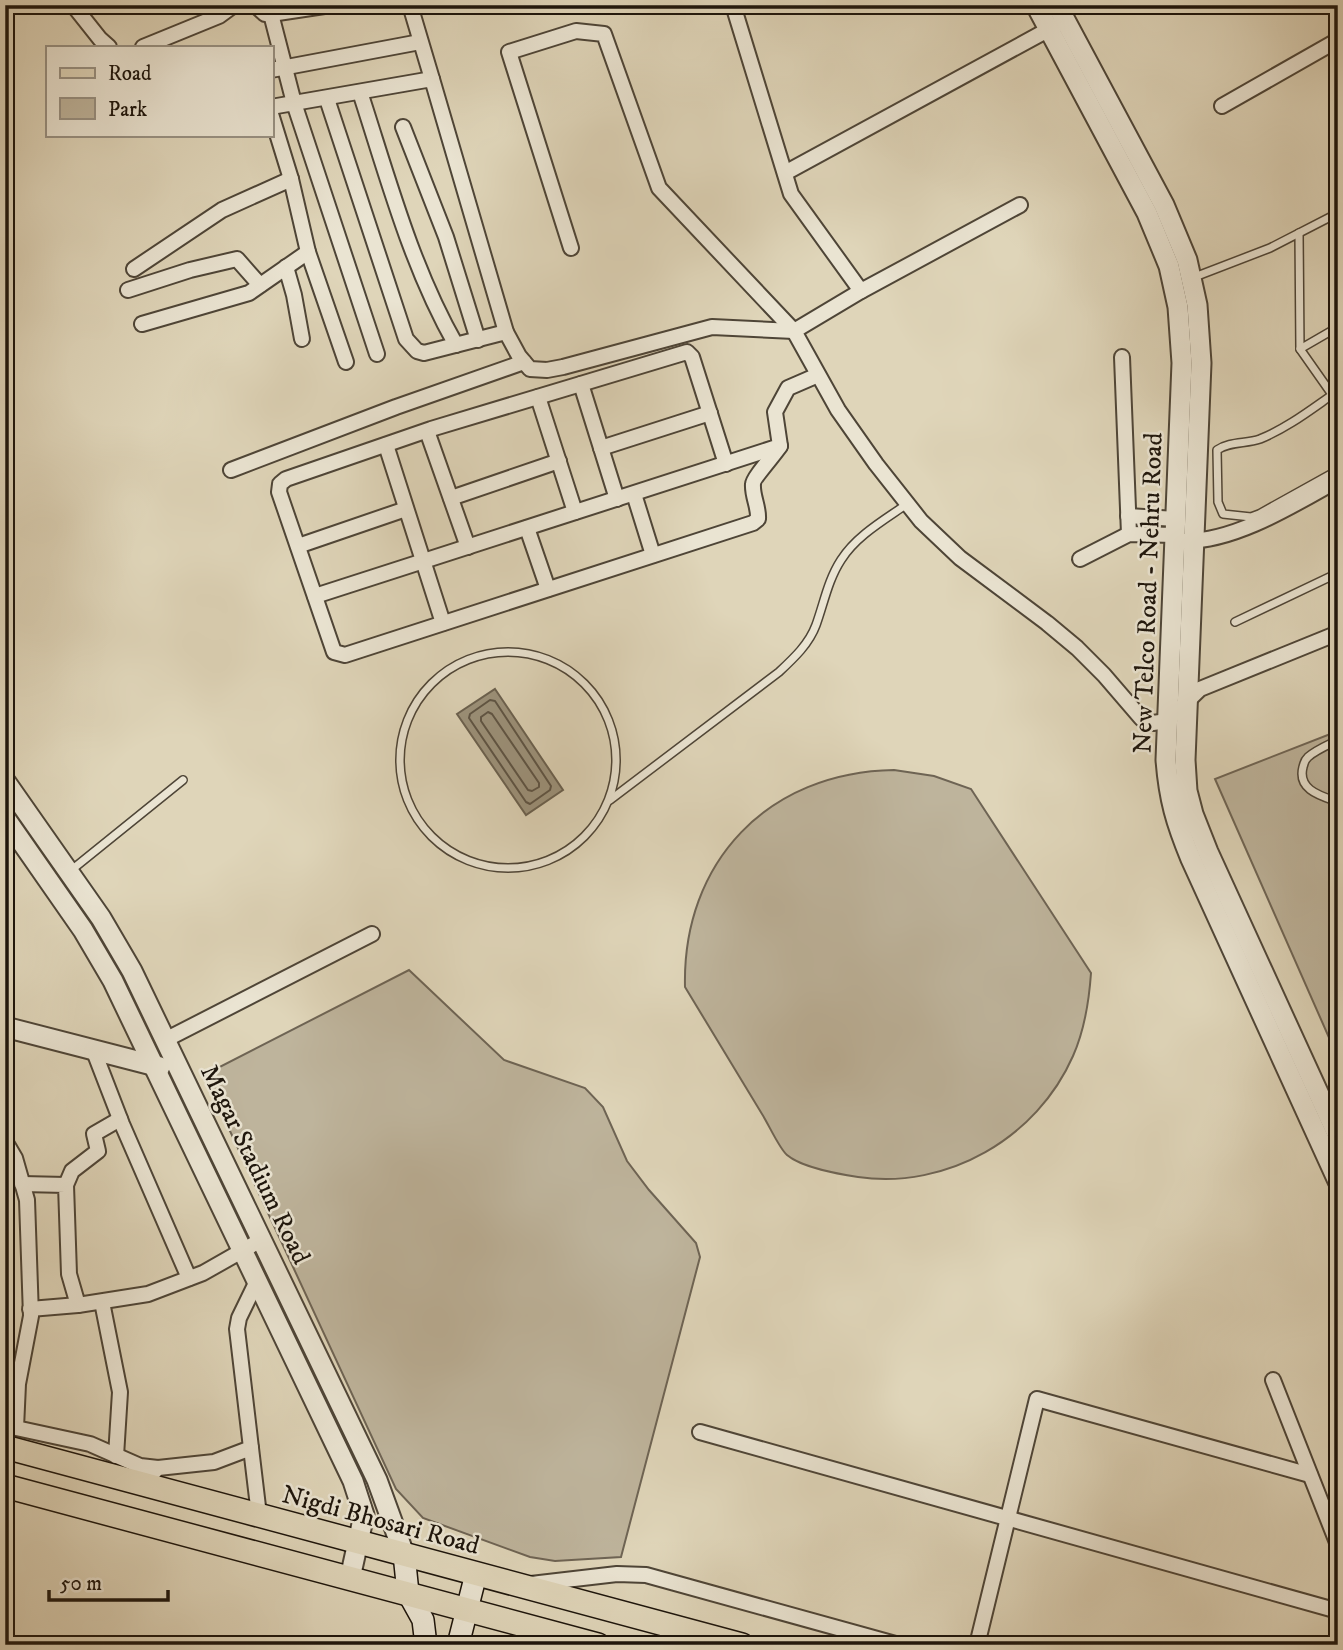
<svg xmlns="http://www.w3.org/2000/svg" width="1343" height="1650" viewBox="0 0 1343 1650" font-family="'IM FELL DW Pica',serif">
<style>
.green{fill:#beb49c;stroke:#6e6454;stroke-width:2}
.water{fill:#9d947e;stroke:#6a6150;stroke-width:2}
.lines{fill:none;stroke-linecap:round;stroke-linejoin:round}
.shore{stroke:#5d5445;stroke-width:2}
.service-casing{stroke:#4e4537;stroke-width:10}
.minor-casing{stroke:#4e4537;stroke-width:18}
.tertiary-casing{stroke:#4e4537;stroke-width:23}
.secondary-casing{stroke:#1d150c;stroke-width:24}
.primary-casing{stroke:#1d150c;stroke-width:26}
.service{stroke:#eae4d2;stroke-width:7}
.minor{stroke:#eae4d2;stroke-width:14}
.tertiary{stroke:#eae4d2;stroke-width:19}
.secondary{stroke:#eae4d2;stroke-width:21}
.primary{stroke:#dfd5b9;stroke-width:23}
.labels{text-anchor:middle;stroke-width:5;stroke-linejoin:round;paint-order:stroke}
.street-label{font-size:26px;fill:#1d150c;stroke:#eae4d2}
</style>
<rect width="100%" height="100%" fill="#dfd5b9"/>
<filter id="stains"><feTurbulence type="fractalNoise" baseFrequency=".00286" numOctaves="4"/><feColorMatrix values="0 0 0 0 .2 0 0 0 0 .09 0 0 0 0 .02 0 0 0 .5 -.17"/></filter>
<radialGradient id="worn" r=".72"><stop offset=".6" stop-color="#630" stop-opacity="0"/><stop offset="1" stop-color="#630" stop-opacity=".3"/></radialGradient>
<g class="green">
<polygon points="1338,731 1338,1058 1215,779"/>
<path d="M894,770L934,776L971,789L1091,973C1089,1002 1085,1029 1073,1056C1037,1138 947,1190 858,1177C839,1174 802,1168 787,1155C779,1148 769,1125 762,1114C737,1072 711,1030 685,987C682,862 768,772 894,770Z"/>
<polygon points="409,970 504,1060 585,1088 603,1107 627,1161 649,1190 696,1243 700,1257 621,1557 555,1561 530,1557 423,1518 396,1489 204,1075"/>
</g>
<polygon class="water" points="495,689 563,790 526,815 457,714"/>
<g class="lines">
<g class="shore">
<polygon points="490,700 495,701 551,786 550,790 530,804 526,802 469,718 470,714"/>
<polygon points="488,712 492,714 539,783 539,787 532,791 528,790 481,721 481,717"/>
</g>
<defs>
<g id="service">
<polyline points="1299,233 1300,349 1338,403"/>
<polyline points="1192,278 1270,248 1338,213"/>
<polyline points="1300,349 1338,327"/>
<path d="M1332,395C1309,411 1287,428 1260,439C1246,444 1230,441 1217,450L1218,502L1223,514L1251,517L1259,514L1338,470"/>
<polyline points="1235,622 1338,573"/>
<circle cx="508" cy="760" r="108"/>
<path d="M1338,740C1328,745 1316,750 1308,757C1304,761 1305,761 1303,767C1297,790 1321,796 1338,802"/>
<path d="M610,800L779,672C794,658 809,644 816,625C824,603 828,580 841,560C856,536 884,520 907,504"/>
<polyline points="69,872 183,780"/>
</g>
<g id="minor">
<polyline points="73,5 100,39 109,47"/>
<polyline points="255,5 265,14 271,14 331,5"/>
<polyline points="410,5 432,79"/>
<polyline points="733,5 791,194 861,291"/>
<polyline points="271,14 294,103 432,79 506,332 519,356 530,369 547,370 563,367 712,327 794,331 861,291 1020,205"/>
<polyline points="143,47 219,16 234,5"/>
<polyline points="271,70 420,42"/>
<path d="M360,92C388,178 411,266 456,345"/>
<polyline points="327,99 406,339 417,351 424,353 506,332"/>
<polyline points="1222,106 1338,40"/>
<polyline points="271,107 294,103 377,354"/>
<polyline points="271,114 291,179 308,252 346,362"/>
<polyline points="403,127 446,237 478,340"/>
<polyline points="785,173 1055,26"/>
<polyline points="571,248 509,52 576,31 604,34 659,188 794,331 838,410 876,464 921,521 960,558 1047,623 1077,648 1104,675 1141,718 1146,722 1153,723 1167,721 1200,689 1338,633"/>
<polyline points="286,267 294,295 302,339"/>
<polyline points="134,269 222,210 291,179"/>
<polyline points="128,290 190,270 237,259 260,285"/>
<polyline points="142,324 249,293 308,252"/>
<polyline points="1122,357 1129,534"/>
<polyline points="581,384 617,499"/>
<polyline points="538,397 575,512"/>
<polyline points="427,431 468,547"/>
<polyline points="386,445 443,623"/>
<polyline points="601,448 710,413"/>
<path d="M726,464L692,357L687,352L431,429L286,479L280,484L279,492L334,652L345,655L753,523L758,519C759,507 752,496 753,484C753,478 775,454 780,446"/>
<polyline points="231,470 396,407 524,362"/>
<polyline points="634,494 653,555"/>
<polyline points="451,498 559,461"/>
<polyline points="1128,516 1176,519"/>
<polyline points="527,528 548,589"/>
<path d="M1184,541C1235,542 1295,504 1338,480"/>
<polyline points="298,546 406,509"/>
<polyline points="1080,559 1129,534 1175,535"/>
<polyline points="315,596 780,446 775,412 788,388 818,375"/>
<polyline points="165,1040 372,934"/>
<polyline points="93,1049 122,1124 189,1278"/>
<polyline points="5,1141 15,1158 27,1200 31,1316 18,1384 16,1428 90,1444 140,1466 158,1468"/>
<polyline points="22,1184 66,1185 69,1274 78,1305 148,1294 203,1273 261,1240"/>
<polyline points="66,1185 72,1171 98,1151 94,1134 120,1119"/>
<polyline points="102,1302 120,1392 116,1456"/>
<polyline points="30,1309 78,1305"/>
<polyline points="1273,1380 1338,1545"/>
<polyline points="700,1432 1338,1611"/>
<polyline points="251,1448 259,1515"/>
<polyline points="153,1473 158,1468 214,1462 251,1448 237,1329 239,1318 257,1281"/>
<polyline points="531,1584 617,1574 646,1575 899,1645"/>
<polyline points="977,1645 1037,1399 1310,1475"/>
</g>
<g id="tertiary">
<path d="M1036,5L1147,213L1169,266L1178,307L1182,363L1166,760C1169,799 1176,823 1191,859L1338,1181"/>
<polyline points="1057,5 1164,205 1187,260 1197,305 1201,363 1185,760 1187,791 1193,814 1208,852 1338,1136"/>
<polyline points="5,781 101,918 132,971 377,1480 404,1554"/>
<polyline points="5,818 83,930 113,981 353,1481 364,1515 350,1578"/>
<polyline points="5,1027 160,1067"/>
</g>
<g id="secondary">
<polyline points="404,1554 408,1593 423,1620 426,1645"/>
<polyline points="458,1645 476,1574"/>
</g>
<g id="primary">
<polyline points="5,1447 742,1645"/>
<polyline points="5,1486 598,1645"/>
</g>
</defs>
<use href="#service" class="service-casing"/>
<use href="#minor" class="minor-casing"/>
<use href="#tertiary" class="tertiary-casing"/>
<use href="#secondary" class="secondary-casing"/>
<use href="#primary" class="primary-casing"/>
<use href="#service" class="service"/>
<use href="#minor" class="minor"/>
<use href="#tertiary" class="tertiary"/>
<use href="#secondary" class="secondary"/>
<use href="#primary" class="primary"/>
</g>
<g class="labels">
<g class="street-label">
<text transform="translate(1147 593) rotate(-88)" y="9">New Telco Road - Nehru Road</text>
<text transform="translate(256 1164) rotate(64)" y="9">Magar Stadium Road</text>
<text transform="translate(381 1519) rotate(15)" y="9">Nigdi Bhosari Road</text>
</g>
</g>
<rect width="1343" height="1650" fill="none" stroke="#dfd5b9" stroke-width="28"/>
<rect x="7" y="7" width="1329" height="1636" fill="none" stroke="#1d150c" stroke-width="3.5"/>
<rect x="14" y="14" width="1315" height="1622" fill="none" stroke="#1d150c" stroke-width="2"/>
<rect x="46" y="46" width="228" height="91" fill="#eae4d2" stroke="#989183" stroke-width="2"/>
<rect x="60" y="68" width="35" height="10" fill="#dfd5b9" stroke="#989183" stroke-width="2"/>
<text x="108" y="80" font-size="21" fill="#1d150c">Road</text>
<rect x="60" y="98" width="35" height="21" fill="#beb49c" stroke="#989183" stroke-width="2"/>
<text x="108" y="116" font-size="21" fill="#1d150c">Park</text>
<path d="M49 1590v10h119v-10" fill="none" stroke="#1d150c" stroke-width="3.5"/>
<text x="60" y="1590" font-size="21" fill="#1d150c" stroke="#eae4d2" stroke-width="5" paint-order="stroke">50 m</text>
<rect width="100%" height="100%" filter="url(#stains)"/>
<rect width="100%" height="100%" fill="url(#worn)"/>
</svg>
